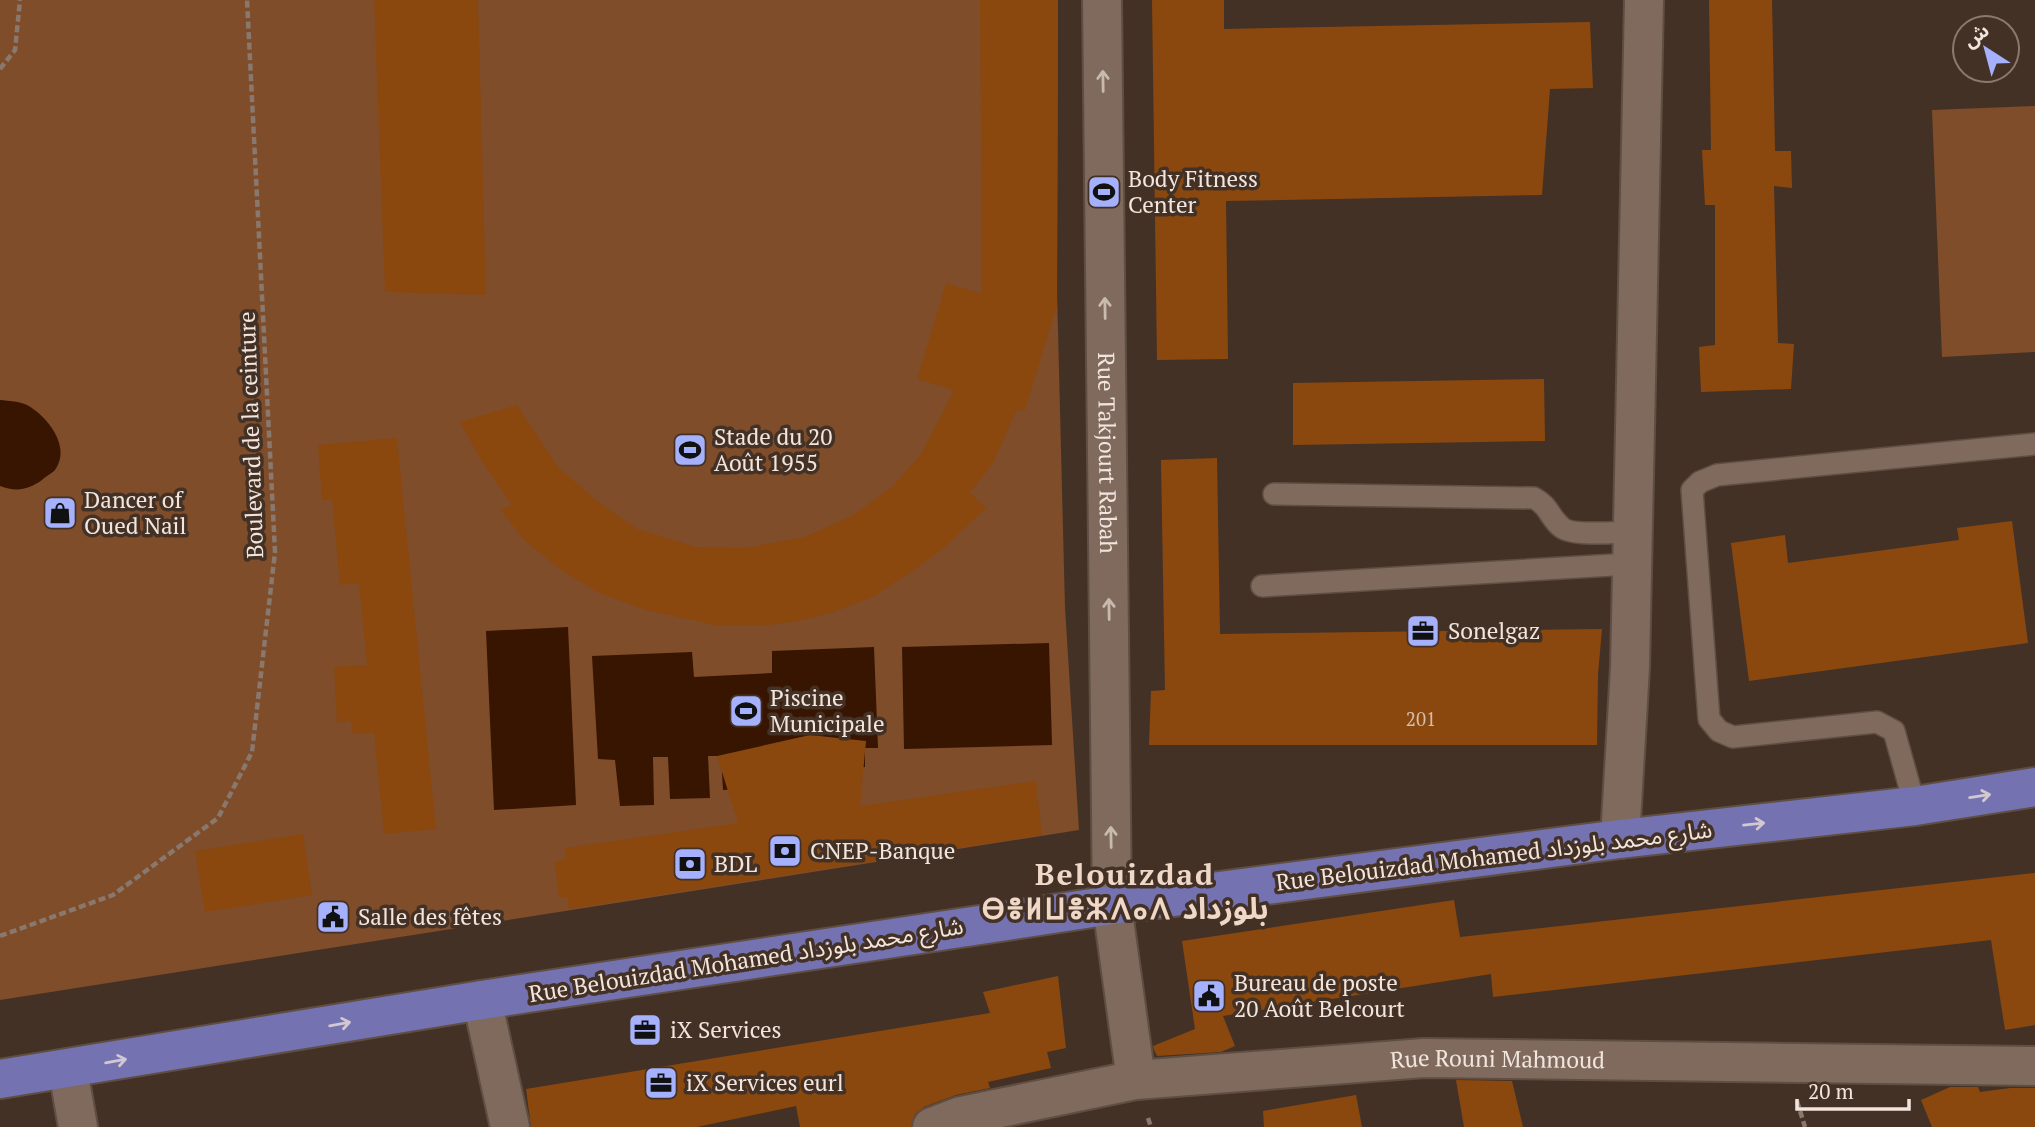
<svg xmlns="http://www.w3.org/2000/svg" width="2035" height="1127" viewBox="0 0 2035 1127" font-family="'PT Serif','Noto Sans Arabic','Noto Sans Tifinagh',serif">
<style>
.green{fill:#7f4d2a}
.water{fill:#371500}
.building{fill:#8a480f}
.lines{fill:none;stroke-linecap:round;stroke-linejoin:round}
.lane-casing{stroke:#5e4e43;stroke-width:24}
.street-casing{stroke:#5e4e43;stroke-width:42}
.primary-casing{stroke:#5e4e43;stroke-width:42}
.path{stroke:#88786d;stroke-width:4.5;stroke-dasharray:7 3.5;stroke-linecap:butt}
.lane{stroke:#7f6a5d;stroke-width:21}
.street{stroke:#7f6a5d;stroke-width:38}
.primary{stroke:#7472b1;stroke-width:38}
.oneway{stroke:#c9bab0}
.oneway2{stroke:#d2c8d2}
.labels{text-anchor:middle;stroke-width:7;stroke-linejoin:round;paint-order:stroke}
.number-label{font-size:19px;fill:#d7beaa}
.poi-label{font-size:23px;fill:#f1e5dd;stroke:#443125;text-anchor:start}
.street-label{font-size:23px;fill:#f1e5dd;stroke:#443125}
.district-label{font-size:30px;font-weight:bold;letter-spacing:2px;fill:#efd8c8;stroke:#443125}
</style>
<rect width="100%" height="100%" fill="#443125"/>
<g class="green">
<polygon points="0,0 1058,0 1057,291 1065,608 1079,830 0,1000"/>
<polygon points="2035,106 2035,352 1942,357 1932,110"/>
</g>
<g class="water">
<path d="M0,400C9,401 19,401 27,405C47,416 72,447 55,470C52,473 45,477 42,480C28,490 16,492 0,486Z"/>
<polygon points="568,627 576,805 494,810 486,631"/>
<polygon points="1049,643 1052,745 904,749 902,647"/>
<polygon points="874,647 878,748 865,748 865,767 835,768 763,788 723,790 721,756 708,756 710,798 670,799 668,757 653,757 654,805 620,806 615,760 598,759 592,656 692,652 694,677 772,673 772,651"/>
</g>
<g class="building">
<polygon points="374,0 478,0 486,295 385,292"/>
<polygon points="980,0 1058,0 1057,306 1024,412 1017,409 993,463 970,493 986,508 947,545 914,570 874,596 834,612 799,621 761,626 719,626 646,610 597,592 561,570 525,541 500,509 512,505 481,460 460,422 517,405 558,467 597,501 637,529 696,547 745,548 804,537 852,516 892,487 921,454 954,390 917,379 946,283 982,294"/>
<polygon points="1152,0 1224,0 1224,29 1590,22 1593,88 1550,89 1542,195 1226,201 1228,359 1157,360"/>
<polygon points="1709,0 1772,0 1775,151 1791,151 1792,188 1774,186 1778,343 1794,344 1791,389 1701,392 1699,347 1715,345 1715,205 1705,205 1702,150 1711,150"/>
<polygon points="1544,379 1545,441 1293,445 1293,383"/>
<polygon points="397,438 436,829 384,834 374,733 353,734 351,721 337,723 334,667 367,665 359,583 340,585 332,499 322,500 318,445"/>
<polygon points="1217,458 1220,634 1602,629 1598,674 1597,745 1149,745 1151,691 1165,690 1161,460"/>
<polygon points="2012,521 2028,643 1749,681 1731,543 1785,535 1788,563 1959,540 1957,528"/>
<polygon points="810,735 866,741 860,806 1036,781 1042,835 569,909 567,897 559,897 555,862 566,859 565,848 738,823 717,756"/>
<polygon points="303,834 312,895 205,912 195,851"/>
<polygon points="2035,873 2035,1025 2005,1030 1991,940 1493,997 1491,974 1223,1016 1235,1046 1221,1052 1157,1056 1154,1050 1153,1046 1195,1029 1182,941 1454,900 1460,937"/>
<polygon points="1058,976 1066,1048 1047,1052 1051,1068 988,1082 990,1088 956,1095 924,1107 915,1114 911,1127 800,1127 796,1106 697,1127 531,1127 526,1089 990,1013 983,992"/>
<polygon points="1456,1080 1512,1081 1523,1127 1464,1127"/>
<polygon points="1950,1087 1978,1087 1980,1092 2010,1088 2035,1088 2035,1127 1932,1127 1921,1100"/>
<polygon points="1356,1095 1362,1127 1264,1127 1263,1111"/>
</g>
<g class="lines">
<defs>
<g id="lane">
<path d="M1274,494L1534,498C1549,506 1549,516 1560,526C1570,537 1615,532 1631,532"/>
<polyline points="1262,586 1630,564"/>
<polyline points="1915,806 1894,731 1877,722 1733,737 1719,731 1709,719 1692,490 1700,482 1717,475 2035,444"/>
</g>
<g id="street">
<path id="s1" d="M1102,0L1112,905L1136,1080L1424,1058L2035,1066"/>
<polyline points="1620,839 1630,667 1644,0"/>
<polyline points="482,1000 510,1127"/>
<polyline points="68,1070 78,1127"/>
<polyline points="932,1127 961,1116 1136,1080"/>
</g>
<polyline id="primary" points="0,1079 482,1000 1112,905 1620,839 1915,806 2035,787"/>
</defs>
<use href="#lane" class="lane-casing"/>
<use href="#street" class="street-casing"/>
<use href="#primary" class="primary-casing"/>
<g class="path">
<polyline points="0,69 15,50 20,0"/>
<polyline points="0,936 113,895 218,818 252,752 275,552 247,0"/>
<polyline points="1797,1101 1805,1127"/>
<polyline points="1148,1118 1151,1127"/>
</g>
<use href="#lane" class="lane"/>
<use href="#street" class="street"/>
<use href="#primary" class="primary"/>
</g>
<defs><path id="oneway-shaft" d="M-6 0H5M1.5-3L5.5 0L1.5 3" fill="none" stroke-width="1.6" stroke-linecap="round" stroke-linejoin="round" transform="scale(1.75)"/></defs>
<g class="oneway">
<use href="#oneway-shaft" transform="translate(1103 81) rotate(-91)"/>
<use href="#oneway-shaft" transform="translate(1105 308) rotate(-91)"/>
<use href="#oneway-shaft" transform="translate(1109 609) rotate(-91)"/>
<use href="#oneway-shaft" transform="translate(1111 837) rotate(-91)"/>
</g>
<g class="oneway2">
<use href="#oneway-shaft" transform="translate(1980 796) rotate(-9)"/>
<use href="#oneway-shaft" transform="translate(1754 824) rotate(-6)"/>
<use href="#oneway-shaft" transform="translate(340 1024) rotate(-10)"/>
<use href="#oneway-shaft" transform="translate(116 1061) rotate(-10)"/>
</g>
<defs>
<symbol id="stadium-square" viewBox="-11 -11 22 22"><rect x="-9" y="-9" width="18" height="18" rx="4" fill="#a5b1fc" stroke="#443125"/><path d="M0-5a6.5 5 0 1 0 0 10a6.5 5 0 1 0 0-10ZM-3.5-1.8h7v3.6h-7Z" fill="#111"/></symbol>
<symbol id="shop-square" viewBox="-11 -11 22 22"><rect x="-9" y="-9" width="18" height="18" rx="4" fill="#a5b1fc" stroke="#443125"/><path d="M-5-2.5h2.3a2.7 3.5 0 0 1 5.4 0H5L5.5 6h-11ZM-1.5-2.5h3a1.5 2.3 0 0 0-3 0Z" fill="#111"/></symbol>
<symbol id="office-square" viewBox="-11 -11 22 22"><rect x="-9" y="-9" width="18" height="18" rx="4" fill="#a5b1fc" stroke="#443125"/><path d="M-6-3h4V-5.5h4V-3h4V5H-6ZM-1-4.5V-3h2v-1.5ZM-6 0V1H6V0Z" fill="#111"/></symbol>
<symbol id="bank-square" viewBox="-11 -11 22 22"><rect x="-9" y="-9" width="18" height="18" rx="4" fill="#a5b1fc" stroke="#443125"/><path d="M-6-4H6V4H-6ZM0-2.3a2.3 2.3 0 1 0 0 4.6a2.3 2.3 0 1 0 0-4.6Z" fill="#111"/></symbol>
<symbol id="civic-square" viewBox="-11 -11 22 22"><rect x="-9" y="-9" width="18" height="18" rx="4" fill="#a5b1fc" stroke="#443125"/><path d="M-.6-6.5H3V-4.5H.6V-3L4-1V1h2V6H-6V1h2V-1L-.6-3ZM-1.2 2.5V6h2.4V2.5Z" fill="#111"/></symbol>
</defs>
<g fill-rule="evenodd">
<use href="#stadium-square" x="1085" y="173" width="38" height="38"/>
<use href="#stadium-square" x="671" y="431" width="38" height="38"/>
<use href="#shop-square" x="41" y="494" width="38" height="38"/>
<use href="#office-square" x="1404" y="612" width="38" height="38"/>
<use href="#stadium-square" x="727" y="692" width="38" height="38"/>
<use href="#bank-square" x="766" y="832" width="38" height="38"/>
<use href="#bank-square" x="671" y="845" width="38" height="38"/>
<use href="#civic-square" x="314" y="898" width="38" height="38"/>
<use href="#civic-square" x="1190" y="977" width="38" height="38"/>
<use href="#office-square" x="626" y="1011" width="38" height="38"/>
<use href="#office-square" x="642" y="1064" width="38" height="38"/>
</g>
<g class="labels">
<g class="number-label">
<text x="1421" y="726">201</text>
</g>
<g class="poi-label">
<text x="1128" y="187">Body Fitness<tspan x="1128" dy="26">Center</tspan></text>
<text x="714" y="445">Stade du 20<tspan x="714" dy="26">Août 1955</tspan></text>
<text x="84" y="508">Dancer of<tspan x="84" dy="26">Oued Nail</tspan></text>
<text x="1448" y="639">Sonelgaz</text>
<text x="770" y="706">Piscine<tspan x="770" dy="26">Municipale</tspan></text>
<text x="810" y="859">CNEP-Banque</text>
<text x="714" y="872">BDL</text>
<text x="358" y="925">Salle des fêtes</text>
<text x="1234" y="991">Bureau de poste<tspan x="1234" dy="26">20 Août Belcourt</tspan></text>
<text x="670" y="1038">iX Services</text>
<text x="686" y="1091">iX Services eurl</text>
</g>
<g class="street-label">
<text transform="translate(251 435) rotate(-92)" y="8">Boulevard de la ceinture</text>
<text dy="8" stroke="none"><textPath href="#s1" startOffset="453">Rue Takjourt Rabah</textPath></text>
<text transform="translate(1494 856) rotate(-7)" y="8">Rue Belouizdad Mohamed شارع محمد بلوزداد</text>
<text transform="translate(746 960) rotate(-9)" y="8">Rue Belouizdad Mohamed شارع محمد بلوزداد</text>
<text dy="8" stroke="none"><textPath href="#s1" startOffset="1444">Rue Rouni Mahmoud</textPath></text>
</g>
<g class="district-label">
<text x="1125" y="885">Belouizdad<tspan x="1125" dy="34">ⴱⴻⵍⵡⴻⵣⴷⴰⴷ بلوزداد</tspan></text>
</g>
</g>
<g transform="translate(1986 49) rotate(324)"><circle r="33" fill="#443125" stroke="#89796f" stroke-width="2"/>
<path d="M0-5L12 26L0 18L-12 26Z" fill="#a5b1fc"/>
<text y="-10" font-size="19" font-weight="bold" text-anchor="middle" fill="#f1e5dd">ش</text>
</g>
<path d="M1797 1099v10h112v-10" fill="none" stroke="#f1e5dd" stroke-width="3.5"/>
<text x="1808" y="1099" font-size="21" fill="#f1e5dd" stroke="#443125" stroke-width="5" paint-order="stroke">20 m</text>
</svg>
